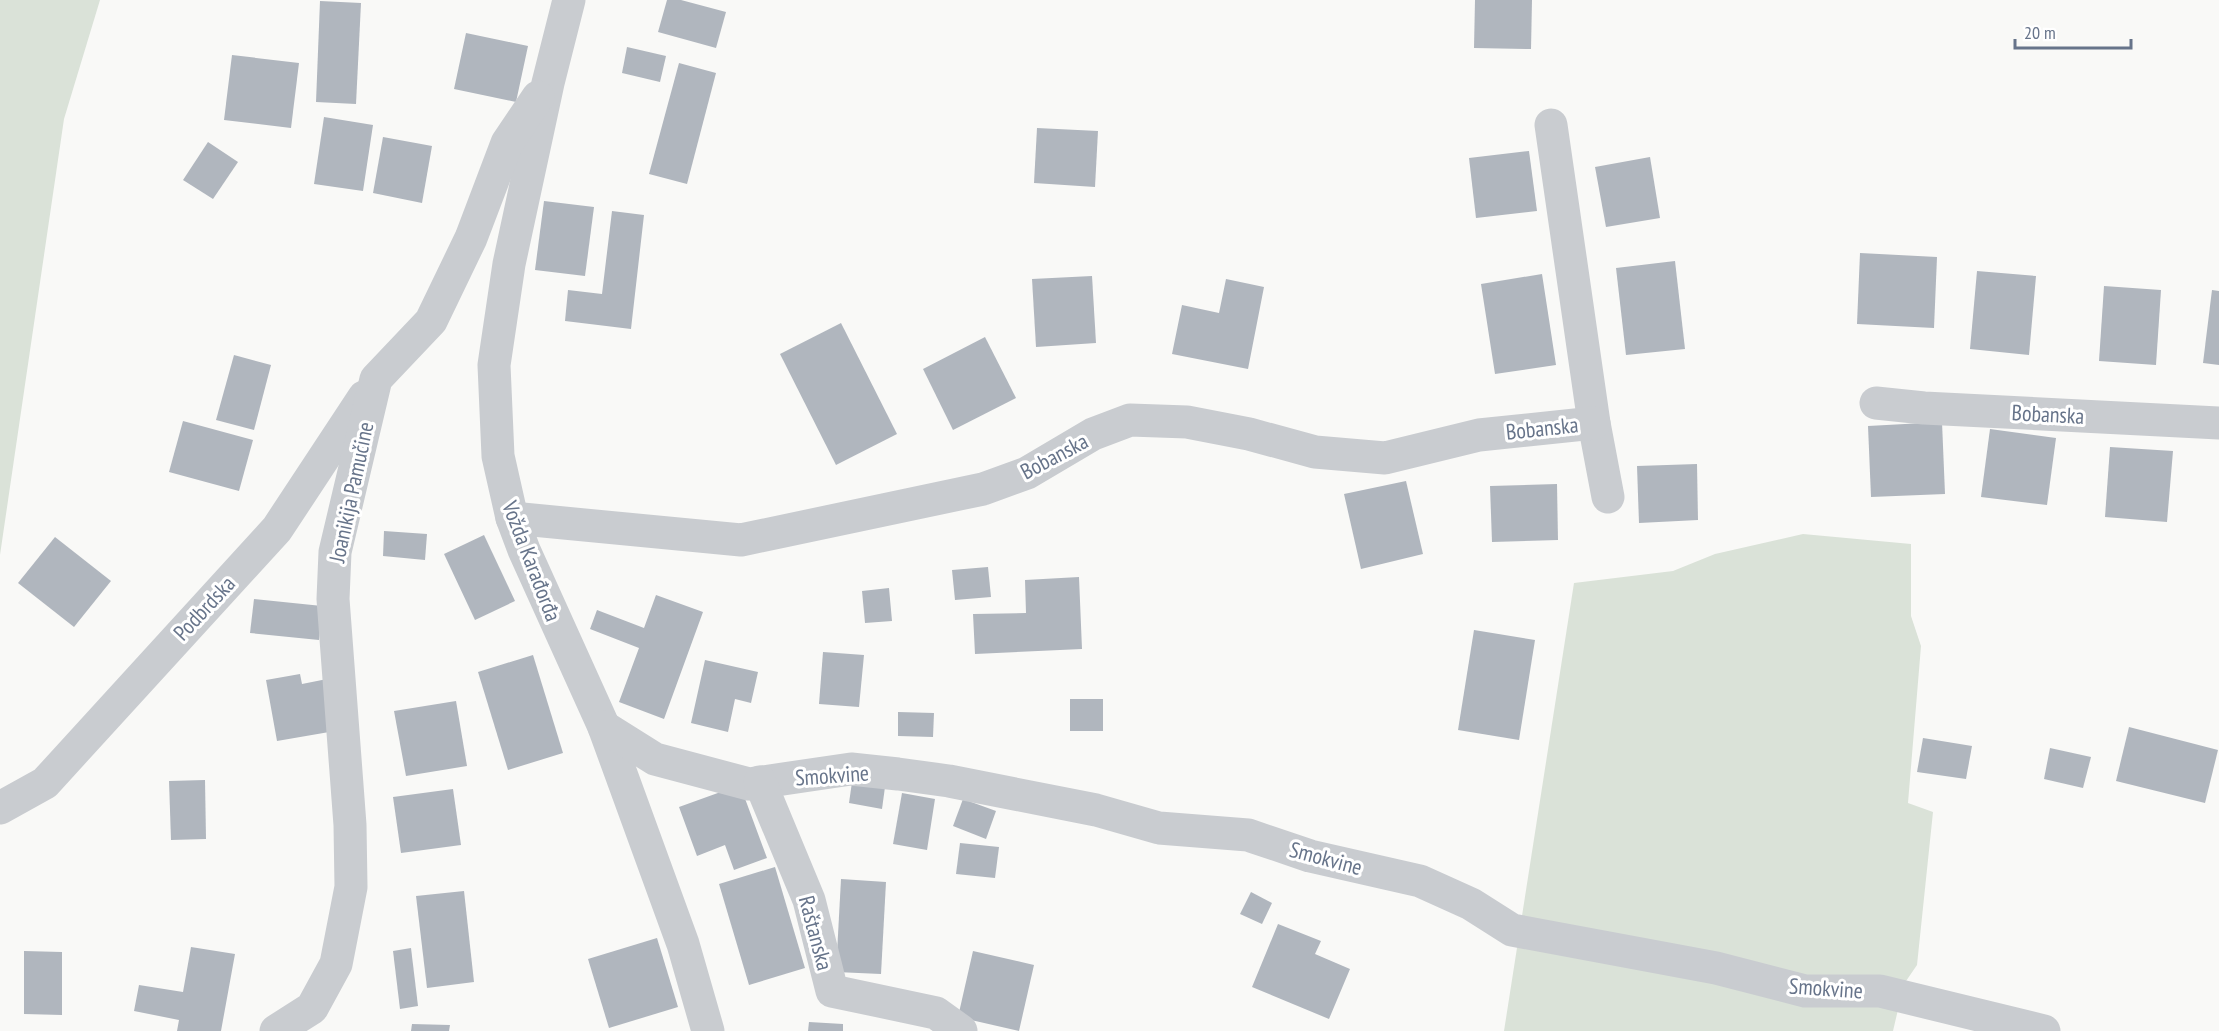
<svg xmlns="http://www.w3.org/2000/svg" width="2219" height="1031" viewBox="0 0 2219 1031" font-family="'PT Sans Narrow',sans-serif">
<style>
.green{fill:#dae2d8}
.building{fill:#b0b6be}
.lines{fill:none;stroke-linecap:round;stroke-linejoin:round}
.minor{stroke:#c9ccd0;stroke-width:33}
.labels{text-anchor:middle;stroke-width:6;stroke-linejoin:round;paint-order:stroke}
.street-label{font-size:22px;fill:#67748a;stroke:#fff}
</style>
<rect width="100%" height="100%" fill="#f9f9f7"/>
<g class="green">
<polygon points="0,0 100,0 64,119 0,555"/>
<polygon points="1803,534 1911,544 1911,616 1921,646 1908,803 1933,812 1917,965 1904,984 1893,1031 1504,1031 1574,583 1673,571 1715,554"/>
</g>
<g class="building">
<polygon points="667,0 681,0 726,12 716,48 658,32"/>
<polygon points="1475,0 1532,0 1531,49 1474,48"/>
<polygon points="320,1 361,3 356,104 316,102"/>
<polygon points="466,33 528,46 516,102 454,89"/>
<polygon points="627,47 666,56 660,82 622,73"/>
<polygon points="232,55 299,63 291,128 224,120"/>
<polygon points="679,63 716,73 687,184 649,174"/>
<polygon points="324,117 373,125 363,191 314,184"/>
<polygon points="1037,128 1098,131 1095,187 1034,183"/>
<polygon points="383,137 432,146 422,203 373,193"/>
<polygon points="208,142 238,162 213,199 183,180"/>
<polygon points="1529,151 1537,211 1476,218 1469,158"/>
<polygon points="1650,157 1660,218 1606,227 1595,167"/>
<polygon points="544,201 594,207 585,276 535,270"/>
<polygon points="612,211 644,215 631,329 565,321 568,290 602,294"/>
<polygon points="1860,253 1937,257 1934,328 1857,324"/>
<polygon points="1675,261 1685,349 1626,355 1616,268"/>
<polygon points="1977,271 2036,276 2029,355 1970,349"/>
<polygon points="1542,274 1556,365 1495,374 1481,284"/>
<polygon points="1092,276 1096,343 1036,347 1032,279"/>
<polygon points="1226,279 1264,287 1248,369 1172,354 1182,305 1219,313"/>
<polygon points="2104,286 2161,290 2156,365 2099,361"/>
<polygon points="2212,290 2219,291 2219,365 2203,363"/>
<polygon points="841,323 897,434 836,465 780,354"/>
<polygon points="985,337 1016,398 953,430 923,369"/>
<polygon points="234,355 271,365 254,430 216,420"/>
<polygon points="183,421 253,440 239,491 169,472"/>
<polygon points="1942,422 1945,494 1871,497 1868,426"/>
<polygon points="1990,429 2056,438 2047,505 1981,497"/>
<polygon points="2110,447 2173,451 2167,522 2105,517"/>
<polygon points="1697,464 1698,520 1639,523 1637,466"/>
<polygon points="1406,481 1423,554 1361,569 1344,494"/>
<polygon points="1557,484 1558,540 1492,542 1490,486"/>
<polygon points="384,531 427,534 425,560 383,556"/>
<polygon points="484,535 515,601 475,620 444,554"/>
<polygon points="55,537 111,581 74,627 18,583"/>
<polygon points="988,567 991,597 955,600 952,570"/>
<polygon points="1079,577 1082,649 975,654 973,614 1026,613 1025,580"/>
<polygon points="889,588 892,621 865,623 862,591"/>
<polygon points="656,595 703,612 664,719 619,702 639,648 590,629 597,610 644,628"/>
<polygon points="254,599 322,606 319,640 250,633"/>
<polygon points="1474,630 1535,640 1519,740 1458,730"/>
<polygon points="823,652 864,655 859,707 819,704"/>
<polygon points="533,655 563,753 508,770 478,672"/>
<polygon points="705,660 758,672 751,703 735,699 728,732 691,723"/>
<polygon points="300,674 302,684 327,679 335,731 277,741 266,680"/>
<rect x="1070" y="699" width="33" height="32"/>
<polygon points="456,701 467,766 406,776 394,711"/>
<polygon points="898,712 934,713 933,737 898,736"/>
<polygon points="2129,727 2218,750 2205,803 2116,781"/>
<polygon points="1923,738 1972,746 1966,779 1917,772"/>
<polygon points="2050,748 2091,757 2083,788 2044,779"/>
<polygon points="205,780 206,839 171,840 169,781"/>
<polygon points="852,782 885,787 882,809 849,803"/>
<polygon points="740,785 767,858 734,870 725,845 697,856 679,807"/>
<polygon points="453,789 461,845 401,853 393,797"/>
<polygon points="902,793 935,799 927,850 893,844"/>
<polygon points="963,799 996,811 986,839 953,826"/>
<polygon points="960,843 999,847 995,878 956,874"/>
<polygon points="775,867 805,968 749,985 719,884"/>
<polygon points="841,879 886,882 881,974 836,972"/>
<polygon points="464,891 474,982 427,988 416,896"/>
<polygon points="1251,892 1272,903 1262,924 1240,914"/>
<polygon points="1278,924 1321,941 1315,954 1350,969 1329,1019 1252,987"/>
<polygon points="657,938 678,1007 609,1028 588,959"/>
<polygon points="191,947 235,954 221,1031 177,1031 179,1020 134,1011 139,985 183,992"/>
<polygon points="411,948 418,1006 400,1009 393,951"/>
<polygon points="24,951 62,952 62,1015 24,1014"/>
<polygon points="973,951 1034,965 1019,1031 958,1017"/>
<polygon points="809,1022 843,1024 843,1031 808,1031"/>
<polygon points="412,1024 450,1025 449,1031 411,1031"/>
</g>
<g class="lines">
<g class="minor">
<polyline points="569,0 548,83 509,264 494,365 498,456 512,518 524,550 604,727 683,944 708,1031"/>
<polyline points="1551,125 1594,423 1608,497"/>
<polyline points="1876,403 1924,408 2219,423"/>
<polyline points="512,518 741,540 983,489 1027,473 1093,434 1130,420 1187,422 1249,434 1315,452 1385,458 1479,435 1594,423"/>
<polyline points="604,727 655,759 749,784 851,769 898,774 949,781 1096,810 1159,828 1248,835 1310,856 1420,881 1471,904 1512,930 1716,968 1805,991 1880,991 2044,1031"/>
<polyline points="760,782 809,900 832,991 936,1013 961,1031"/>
<polyline points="0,808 45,783 277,529 364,397"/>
<polyline points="276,1031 312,1008 336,964 351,887 350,825 333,599 335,552 376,379 431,321 471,238 507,143 538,97"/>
</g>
</g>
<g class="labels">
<g class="street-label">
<text transform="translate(2048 414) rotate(3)" y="8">Bobanska</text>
<text transform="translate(1542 428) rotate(-6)" y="8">Bobanska</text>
<text transform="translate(1054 456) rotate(-28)" y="8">Bobanska</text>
<text transform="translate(351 492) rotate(-78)" y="8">Joanikija Pamučine</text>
<text transform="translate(532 561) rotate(69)" y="8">Vožda Karađorđa</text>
<text transform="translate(204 608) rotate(-47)" y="8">Podbrdska</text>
<text transform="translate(832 775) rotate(-4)" y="8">Smokvine</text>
<text transform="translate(1326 858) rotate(15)" y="8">Smokvine</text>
<text transform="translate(816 933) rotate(75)" y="8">Raštanska</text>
<text transform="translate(1826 988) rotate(4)" y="8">Smokvine</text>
</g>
</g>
<path d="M2015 39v9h116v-9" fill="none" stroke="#67748a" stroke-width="3"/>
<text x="2024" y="39" font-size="18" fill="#67748a" stroke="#ffffff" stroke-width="4.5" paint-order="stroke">20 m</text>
</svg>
